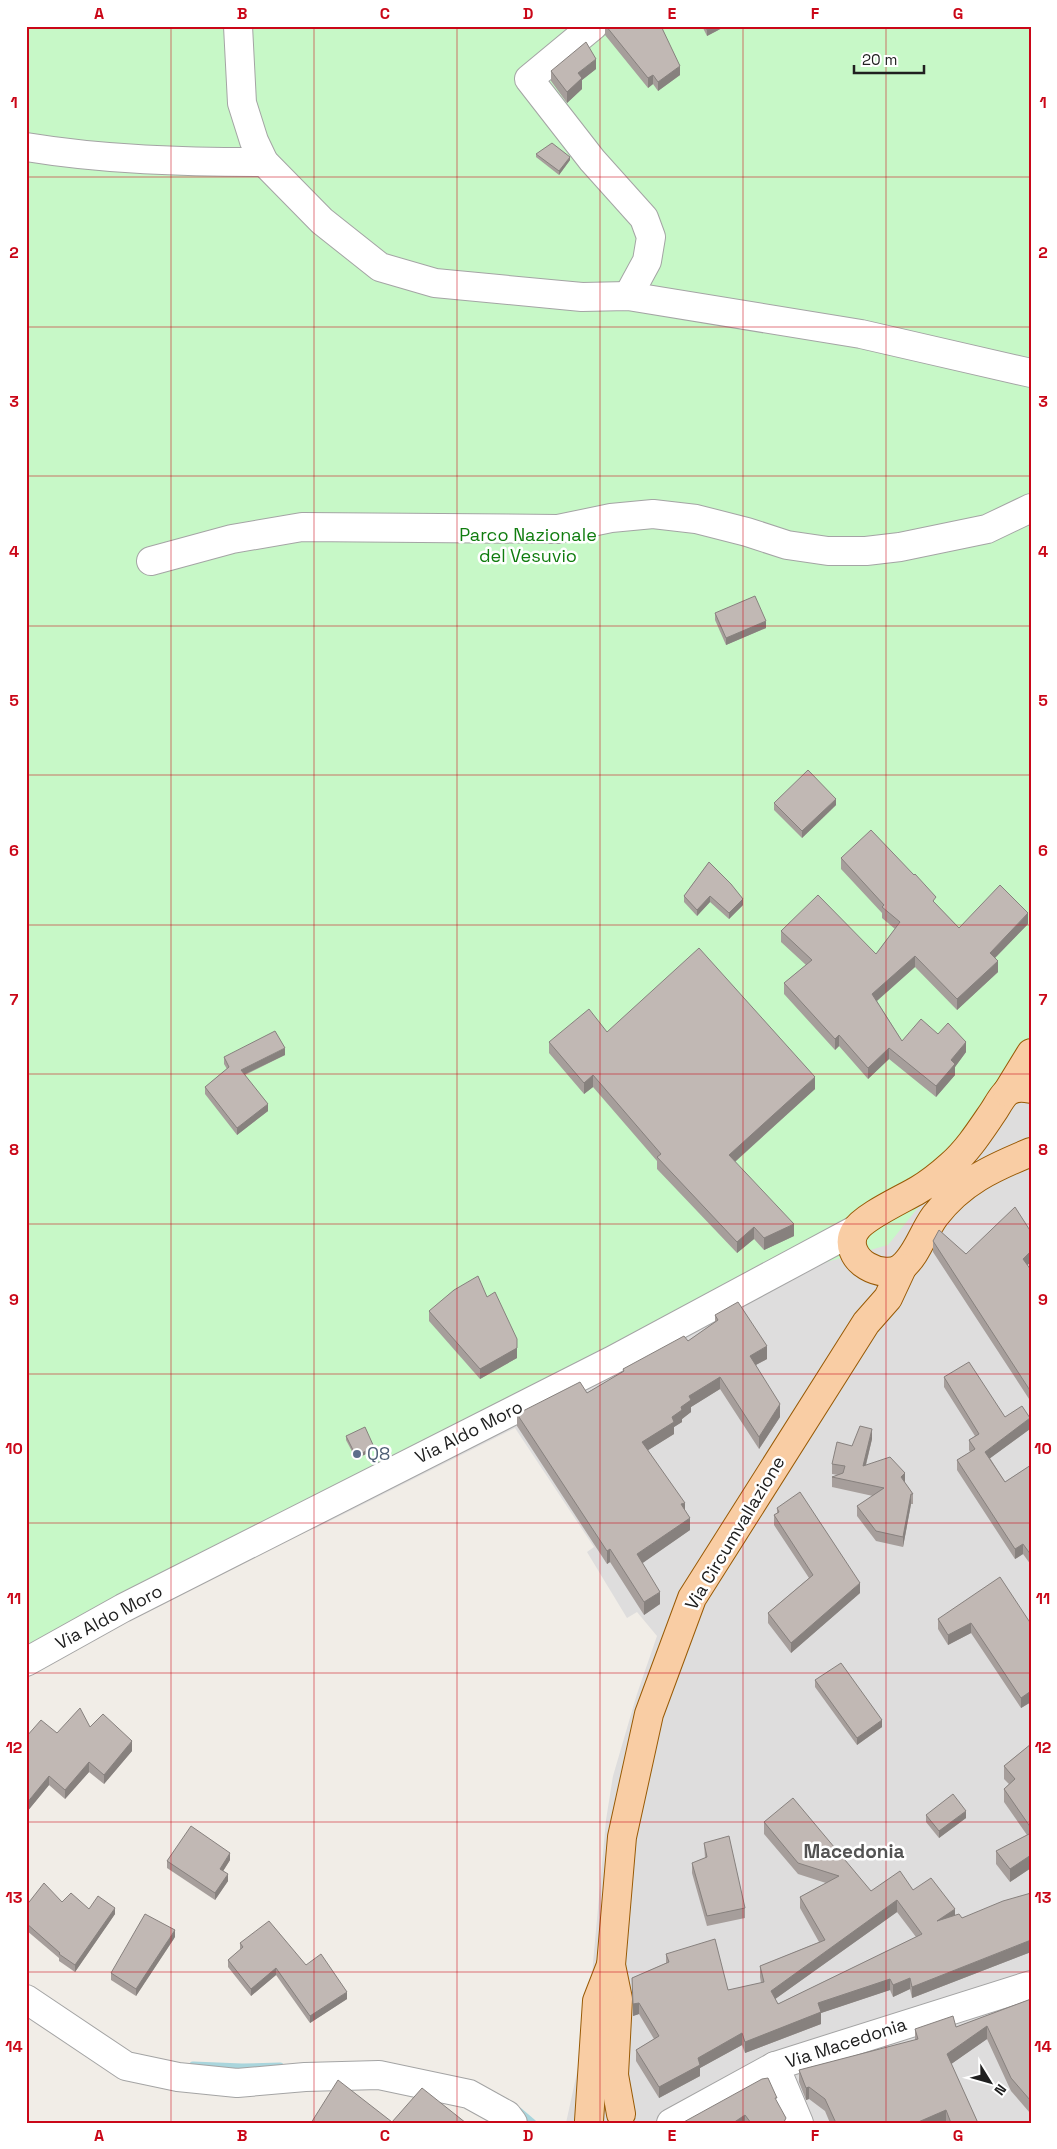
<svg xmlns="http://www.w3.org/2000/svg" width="1057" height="2149" viewBox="0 0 1057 2149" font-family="'Space Grotesk',sans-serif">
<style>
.residential{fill:#dedddd}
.park{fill:#c7f8c7}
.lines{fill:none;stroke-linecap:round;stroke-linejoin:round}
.stream{stroke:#a9d5dc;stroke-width:7}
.minor-casing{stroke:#a4a4a4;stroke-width:30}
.major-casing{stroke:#985a05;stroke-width:30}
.minor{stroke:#fff;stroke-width:28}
.major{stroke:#f9cda4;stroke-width:28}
.wall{fill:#a69e9b;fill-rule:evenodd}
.shaded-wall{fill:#87817e}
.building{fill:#c1b8b4;stroke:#87817e;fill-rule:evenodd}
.grid{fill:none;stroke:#ca0718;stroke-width:1;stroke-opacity:0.55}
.service-dot{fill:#5c6f8a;stroke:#fff;stroke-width:2}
.labels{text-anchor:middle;stroke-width:5;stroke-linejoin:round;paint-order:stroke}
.park-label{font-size:18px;fill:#107d0f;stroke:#fff}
.street-label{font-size:18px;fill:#202020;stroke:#fff}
.service-label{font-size:18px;fill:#4e5e75;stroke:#fff;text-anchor:start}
.neighbourhood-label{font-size:19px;font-weight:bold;fill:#535353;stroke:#fff}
.neatline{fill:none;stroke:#ca0718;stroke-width:2}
.grid-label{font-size:16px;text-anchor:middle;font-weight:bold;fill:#ca0718}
</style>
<rect width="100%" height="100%" fill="#f1ede7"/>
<polygon class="residential" points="1031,814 1031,2123 566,2123 581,2054 592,1974 606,1820 613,1776 637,1694 657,1636 637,1612 627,1618 587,1552 594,1547 515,1428 314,1529 231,1418"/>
<polygon class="park" points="26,26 1031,26 1031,1064 990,1118 888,1245 798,1270 294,1537 38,1665 26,1674"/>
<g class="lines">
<g class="stream">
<polyline points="193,2065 242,2067 280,2066"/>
<polyline points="519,2111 533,2123"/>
</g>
<defs>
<g id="minor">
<polyline points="238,26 242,103 254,141 264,162 322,221 380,267 435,283 582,297 628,296 861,334 1031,373"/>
<polyline points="593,26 529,79 592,160 644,218 651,237 647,261 628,296"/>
<path d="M26,147C105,160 184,162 264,162"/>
<polyline points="151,561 232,539 302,527 558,529 611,518 653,514 696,519 747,532 787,545 828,551 866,551 900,547 987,529 1031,508"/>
<polyline points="26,1662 123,1608 611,1361 855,1230"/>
<polyline points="26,1999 126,2066 178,2077 237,2083 305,2077 379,2075 469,2094 507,2115 513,2123"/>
<polyline points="775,2066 799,2123"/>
<polyline points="671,2123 775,2066 1031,1985"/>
</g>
<g id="major">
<path d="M1031,1089C1023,1087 1013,1087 1006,1093C1001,1098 997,1106 993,1112C980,1131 968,1150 951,1165C941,1174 930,1183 918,1190C903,1199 863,1217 855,1231C847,1244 855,1259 867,1266C877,1272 893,1275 902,1267C917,1255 923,1232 935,1216C961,1182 992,1168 1031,1152"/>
<polyline points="1007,1092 1031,1053"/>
<polyline points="621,2114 614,2075 618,1999 611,1965 622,1837 649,1714 692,1598 866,1323 888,1298 902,1268"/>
<polyline points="589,2121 597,2001 611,1965"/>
</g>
</defs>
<use href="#minor" class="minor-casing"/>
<use href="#major" class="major-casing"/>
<use href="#minor" class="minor"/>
<use href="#major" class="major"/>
</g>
<g class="wall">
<polygon points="605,26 661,26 680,75 658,91 653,84 648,88 605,35"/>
<polygon points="702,26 726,26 707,36"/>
<polygon points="596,69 582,80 582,89 567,103 551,81 551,71"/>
<polygon points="536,154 570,160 559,175 536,157"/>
<polygon points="715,613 766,628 726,645 715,620"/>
<polygon points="774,803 836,805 802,838 774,810"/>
<polygon points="841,858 936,904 959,928 1028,924 995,958 998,972 957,1010 915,967 877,1001 902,1041 938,1034 966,1052 955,1067 955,1075 936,1097 889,1059 868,1079 839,1046 835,1050 784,994 784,983 806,965 781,942 781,931 876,954 895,929 882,918 882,913 841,869"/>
<polygon points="709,862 743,905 729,919 710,902 697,916 684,902 684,896"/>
<polygon points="607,1032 815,1089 735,1162 794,1236 764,1250 754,1239 737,1253 657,1169 657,1161 593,1087 584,1094 549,1053 549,1042"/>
<polygon points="285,1055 245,1075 268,1111 237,1135 205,1094 205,1087 227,1069 224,1064 224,1057"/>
<polygon points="1031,1232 1031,1262 1027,1265 1031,1270 1031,1402 933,1252 933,1241 966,1254"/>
<polygon points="487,1297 517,1358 480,1379 429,1321 429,1311"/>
<polygon points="715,1315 767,1359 756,1365 780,1417 759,1449 720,1389 691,1407 691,1412 682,1419 682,1422 674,1427 674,1434 648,1450 685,1510 690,1530 642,1563 660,1604 644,1615 610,1562 607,1564 517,1426 517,1414 587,1393 623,1372 623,1369 688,1341 715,1322"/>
<polygon points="944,1377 1005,1417 1030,1429 990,1458 1005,1482 1031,1465 1031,1565 1023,1554 1015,1559 957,1470 957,1460 970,1452 969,1450 969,1440 975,1436 944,1387"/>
<polygon points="346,1436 374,1450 356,1459 346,1440"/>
<polygon points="872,1439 866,1465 905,1483 913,1494 913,1504 911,1504 903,1547 876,1541 857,1516 857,1506 873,1496 832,1487 832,1477 838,1475 832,1474 832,1464 852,1446"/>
<polygon points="777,1508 860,1593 791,1653 768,1623 768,1613 809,1578 774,1525 774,1515 777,1513"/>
<polygon points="938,1619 1031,1624 1031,1702 1021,1708 971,1633 948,1645 938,1629"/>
<polygon points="815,1680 882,1727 857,1745 815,1687"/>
<polygon points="90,1727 132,1751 104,1784 89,1772 65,1799 49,1785 26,1813 57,1733"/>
<polygon points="1031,1744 1031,1868 1010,1882 996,1864 996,1851 1027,1835 1004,1802 1004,1789 1009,1784 1004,1779 1004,1766"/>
<polygon points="926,1815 966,1818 939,1838 926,1822"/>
<path d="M764,1822L871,1891L913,1890L955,1916L962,1918L1031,1893V1952L912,1998L910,1989L893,1997L890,1990L821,2013V2024L745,2053L742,2045L700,2068V2076L659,2098L636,2061V2050L654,2039L639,2014L633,2016L632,1978L666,1963V1954L728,1990L761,1983L760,1977V1966L819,1942L800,1908V1897L826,1883L798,1874L764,1834ZM897,1912L916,1937L778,2004L775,1999Z"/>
<polygon points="704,1843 745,1908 745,1918 707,1926 692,1873 692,1863 705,1858"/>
<polygon points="230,1860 223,1871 228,1881 215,1900 167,1868 167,1861"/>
<polygon points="62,1902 89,1909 115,1914 75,1972 59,1961 59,1958 26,1930 26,1906"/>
<polygon points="175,1937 136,1996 111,1980 111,1973"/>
<polygon points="240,1943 306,1965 347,1999 310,2023 276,1975 251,1996 228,1967 228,1960 240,1950"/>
<polygon points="1031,1999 1030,2113 1011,2091 987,2039 951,2064 978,2123 830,2123 825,2111 809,2099 806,2100 799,2082 799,2070 915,2040 915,2029 956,2027"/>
<polygon points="777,2102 786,2123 682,2123"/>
</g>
<g class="shaded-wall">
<polygon points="713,26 726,26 707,36 707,30"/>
<polygon points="596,59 596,69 582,80 582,89 567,103 567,92 578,73"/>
<polygon points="680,66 680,75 658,91 658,82"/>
<polygon points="653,75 653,84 648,88 648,78"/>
<polygon points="570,157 570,160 559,175 559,171"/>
<polygon points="766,621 766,628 726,645 726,638"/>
<polygon points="836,799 836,805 802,838 802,831"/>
<polygon points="710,896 710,902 697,916 697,910"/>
<polygon points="743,899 743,905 729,919 729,913"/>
<polygon points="1028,913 1028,924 990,963 990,953"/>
<polygon points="915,956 915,967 872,1005 872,994"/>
<polygon points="998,961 998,972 957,1010 957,999"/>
<polygon points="839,1035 839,1046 835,1050 835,1039"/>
<polygon points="966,1042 966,1052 955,1067 955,1075 936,1097 936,1086 951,1060"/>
<polygon points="285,1048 285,1055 241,1076 241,1070"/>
<polygon points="889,1048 889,1059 868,1079 868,1068"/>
<polygon points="593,1075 593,1087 584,1094 584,1083"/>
<polygon points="815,1077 815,1089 729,1167 729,1155"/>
<polygon points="268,1104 268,1111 237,1135 237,1128"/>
<polygon points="794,1224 794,1236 764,1250 764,1238"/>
<polygon points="754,1227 754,1239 737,1253 737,1242"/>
<polygon points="1031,1251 1031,1262 1023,1269 1023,1259"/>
<polygon points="517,1339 517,1358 480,1379 480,1369"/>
<polygon points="767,1346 767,1359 750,1368 750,1356"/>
<polygon points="720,1377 720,1389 691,1407 691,1412 682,1419 682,1422 674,1427 674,1434 642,1454 642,1442 672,1417 681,1407 689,1396"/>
<polygon points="780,1404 780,1417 759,1449 759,1437"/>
<polygon points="1030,1418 1030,1429 985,1462 985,1452"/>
<polygon points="872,1429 872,1439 863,1476 863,1466"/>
<polygon points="374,1447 374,1450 356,1459 356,1456"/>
<polygon points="905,1473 905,1483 901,1477"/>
<polygon points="911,1494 911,1504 903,1547 903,1537"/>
<polygon points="685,1503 685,1515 681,1504"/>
<polygon points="690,1518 690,1530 637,1567 637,1554"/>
<polygon points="1023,1544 1023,1554 1015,1559 1015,1549"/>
<polygon points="610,1549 610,1562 607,1564 607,1551"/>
<polygon points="860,1583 860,1593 791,1653 791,1643"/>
<polygon points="660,1592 660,1604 644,1615 644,1602"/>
<polygon points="971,1623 971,1633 948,1645 948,1635"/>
<polygon points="1031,1691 1031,1702 1021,1708 1021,1698"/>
<polygon points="882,1720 882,1727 857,1745 857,1738"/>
<polygon points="132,1741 132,1751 104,1784 104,1775"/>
<polygon points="89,1762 89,1772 65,1799 65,1790"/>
<polygon points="49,1776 49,1785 26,1813 26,1804"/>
<polygon points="966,1811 966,1818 939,1838 939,1831"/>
<polygon points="230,1853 230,1860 220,1876 220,1869"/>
<polygon points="1031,1855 1031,1868 1010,1882 1010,1869"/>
<polygon points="228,1874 228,1881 215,1900 215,1893"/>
<polygon points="897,1900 897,1912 771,2002 771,1991"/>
<polygon points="115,1908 115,1914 75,1972 75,1965"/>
<polygon points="955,1909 955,1920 937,1921"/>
<polygon points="175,1930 175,1937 136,1996 136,1989"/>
<polygon points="1031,1940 1031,1952 912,1998 912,1987"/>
<polygon points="276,1968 276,1975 251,1996 251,1989"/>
<polygon points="910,1978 910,1989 893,1997 893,1985"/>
<polygon points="890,1979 890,1990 821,2013 821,2024 745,2053 745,2042 818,2003"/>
<polygon points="347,1992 347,1999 310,2023 310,2016"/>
<polygon points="639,2003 639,2014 633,2016 633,2004"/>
<polygon points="987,2026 987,2039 947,2067 947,2054"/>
<polygon points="742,2033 742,2045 700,2068 700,2076 659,2098 659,2087 698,2058"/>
<polygon points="809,2087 809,2099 806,2100 806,2088"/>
<polygon points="946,2110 946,2122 945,2123 916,2123"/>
<polygon points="745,2115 745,2123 733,2123"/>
</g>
<g class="building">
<polygon points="606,26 661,26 680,66 658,82 653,75 648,78"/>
<polygon points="706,26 713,26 707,30"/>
<polygon points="586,42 596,59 578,73 582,78 567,92 551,71"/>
<polygon points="552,143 570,157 559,171 536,154"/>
<polygon points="755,596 766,621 726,638 715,613"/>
<polygon points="808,770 836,799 802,831 774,803"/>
<polygon points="871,830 914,875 915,874 936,897 933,901 959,928 1000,885 1028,913 990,953 998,961 957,999 915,956 872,994 902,1041 921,1019 938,1034 948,1023 966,1042 951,1060 955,1064 936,1086 889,1048 868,1068 839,1035 835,1039 784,983 812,960 781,931 818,895 876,954 900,922 882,907 884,905 841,858"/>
<polygon points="709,862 731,884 743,899 729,913 710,896 697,910 684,896"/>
<polygon points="699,948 815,1077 729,1155 794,1224 764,1238 754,1227 737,1242 657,1157 661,1154 593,1075 584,1083 549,1042 589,1009 607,1032"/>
<polygon points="275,1031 285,1048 241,1070 268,1104 237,1128 205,1087 229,1067 224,1057"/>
<polygon points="1015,1207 1031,1232 1031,1251 1023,1259 1031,1270 1031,1392 933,1241 939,1230 966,1254"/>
<polygon points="478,1276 487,1297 495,1292 517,1339 517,1348 480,1369 429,1311 454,1290"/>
<polygon points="738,1302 767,1346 750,1356 780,1404 759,1437 720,1377 689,1396 691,1400 681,1407 682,1410 672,1417 674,1422 642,1442 685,1503 681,1504 690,1518 637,1554 660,1592 644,1602 610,1549 607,1551 517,1414 580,1382 587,1393 624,1371 623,1369 684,1336 688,1341 718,1320 715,1315"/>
<polygon points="969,1362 1005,1417 1022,1406 1030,1418 985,1452 1005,1482 1031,1465 1031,1555 1023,1544 1015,1549 957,1460 975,1449 969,1440 979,1434 944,1377"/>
<polygon points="860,1426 872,1429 863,1466 890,1457 905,1473 901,1477 913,1494 911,1494 903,1537 876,1531 857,1506 884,1488 832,1477 843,1473 845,1466 832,1464 837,1442 852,1446"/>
<polygon points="365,1427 374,1447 356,1456 346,1436"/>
<polygon points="800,1492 860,1583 791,1643 768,1613 813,1575 774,1515 779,1512 777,1508"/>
<polygon points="1000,1577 1031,1624 1031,1691 1021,1698 971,1623 948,1635 938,1619"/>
<polygon points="841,1663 882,1720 857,1738 815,1680"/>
<polygon points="80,1708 90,1727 103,1714 132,1741 104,1775 89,1762 65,1790 49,1776 26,1804 26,1737 41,1720 57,1733"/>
<polygon points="1031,1744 1031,1828 1004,1789 1015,1779 1004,1766"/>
<polygon points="953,1794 966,1811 939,1831 926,1815"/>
<path d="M793,1798L871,1891L900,1871L913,1890L931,1878L955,1909L937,1921L959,1914L962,1918L1003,1901L1031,1893V1940L912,1987L910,1978L893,1985L890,1979L818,2003L821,2012L745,2042L742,2033L698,2058L700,2065L659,2087L636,2050L659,2036L639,2003L633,2004L632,1978L669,1962L666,1954L715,1939L728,1990L764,1982L760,1966L825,1940L800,1897L839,1876L798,1863L764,1822ZM897,1900L922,1934L778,2004L771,1991Z"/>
<polygon points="191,1826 230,1853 220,1869 228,1874 215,1893 167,1861"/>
<polygon points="1031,1833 1031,1855 1010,1869 996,1851"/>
<polygon points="729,1836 745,1908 707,1916 692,1863 707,1857 704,1843"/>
<polygon points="44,1883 62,1902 71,1893 89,1909 98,1896 115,1908 75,1965 59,1954 60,1953 26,1923 26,1906"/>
<polygon points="145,1914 175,1930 136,1989 111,1973"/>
<polygon points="269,1921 306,1965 321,1954 347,1992 310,2016 276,1968 251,1989 228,1960 243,1947 240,1943"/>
<polygon points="1031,1999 1031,2100 1030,2100 1011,2078 987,2026 947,2054 978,2123 951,2123 946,2110 916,2123 836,2123 825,2099 809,2087 806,2088 799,2070 918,2039 915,2029 953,2016 956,2027"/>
<polygon points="768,2078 777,2098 775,2098 786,2118 784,2122 785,2123 751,2123 745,2115 733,2123 682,2123 762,2079"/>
<polygon points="338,2080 392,2122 422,2088 466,2123 311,2123"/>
</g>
<path class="grid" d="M171,26V2123M314,26V2123M457,26V2123M600,26V2123M743,26V2123M886,26V2123M26,177H1031M26,327H1031M26,476H1031M26,626H1031M26,775H1031M26,925H1031M26,1074H1031M26,1224H1031M26,1374H1031M26,1523H1031M26,1673H1031M26,1822H1031M26,1972H1031"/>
<circle class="service-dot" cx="357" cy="1454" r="5"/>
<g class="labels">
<g class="park-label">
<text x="528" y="541">Parco Nazionale<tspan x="528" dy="21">del Vesuvio</tspan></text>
</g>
<g class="street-label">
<text transform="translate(469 1432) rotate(-27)" y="6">Via Aldo Moro</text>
<text transform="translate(735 1533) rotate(-59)" y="6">Via Circumvallazione</text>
<text transform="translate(109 1617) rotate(-28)" y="6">Via Aldo Moro</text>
<text transform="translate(846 2043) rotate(-18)" y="6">Via Macedonia</text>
</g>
<g class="service-label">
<text x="367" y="1460">Q8</text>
</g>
<g class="neighbourhood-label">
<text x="854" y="1858">Macedonia</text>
</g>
</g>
<rect width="1057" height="2149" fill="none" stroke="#ffffff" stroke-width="55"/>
<g transform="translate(990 2082) rotate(127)" stroke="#ffffff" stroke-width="4" paint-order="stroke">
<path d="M0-4L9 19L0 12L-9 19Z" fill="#202020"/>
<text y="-8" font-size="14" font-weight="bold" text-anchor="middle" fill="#202020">N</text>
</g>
<path d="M854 65v8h70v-8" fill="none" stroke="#202020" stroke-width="2.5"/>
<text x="862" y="65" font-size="15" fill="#202020" stroke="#ffffff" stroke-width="4" paint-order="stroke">20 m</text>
<rect x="28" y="28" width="1002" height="2094" class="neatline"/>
<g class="grid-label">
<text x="99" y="19">A</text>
<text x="242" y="19">B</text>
<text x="385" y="19">C</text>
<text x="528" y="19">D</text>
<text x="672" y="19">E</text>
<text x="815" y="19">F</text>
<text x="958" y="19">G</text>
<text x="14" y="108">1</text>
<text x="1043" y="108">1</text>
<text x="14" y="258">2</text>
<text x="1043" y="258">2</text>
<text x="14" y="407">3</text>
<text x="1043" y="407">3</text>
<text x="14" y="557">4</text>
<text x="1043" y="557">4</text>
<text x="14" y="706">5</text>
<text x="1043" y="706">5</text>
<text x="14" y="856">6</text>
<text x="1043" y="856">6</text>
<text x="14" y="1005">7</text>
<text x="1043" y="1005">7</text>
<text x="14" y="1155">8</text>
<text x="1043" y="1155">8</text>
<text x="14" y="1305">9</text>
<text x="1043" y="1305">9</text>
<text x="14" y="1454">10</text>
<text x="1043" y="1454">10</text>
<text x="14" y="1604">11</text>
<text x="1043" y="1604">11</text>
<text x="14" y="1753">12</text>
<text x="1043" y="1753">12</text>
<text x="14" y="1903">13</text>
<text x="1043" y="1903">13</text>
<text x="14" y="2052">14</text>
<text x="1043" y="2052">14</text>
<text x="99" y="2141">A</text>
<text x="242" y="2141">B</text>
<text x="385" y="2141">C</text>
<text x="528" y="2141">D</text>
<text x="672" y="2141">E</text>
<text x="815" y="2141">F</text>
<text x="958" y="2141">G</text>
</g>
</svg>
